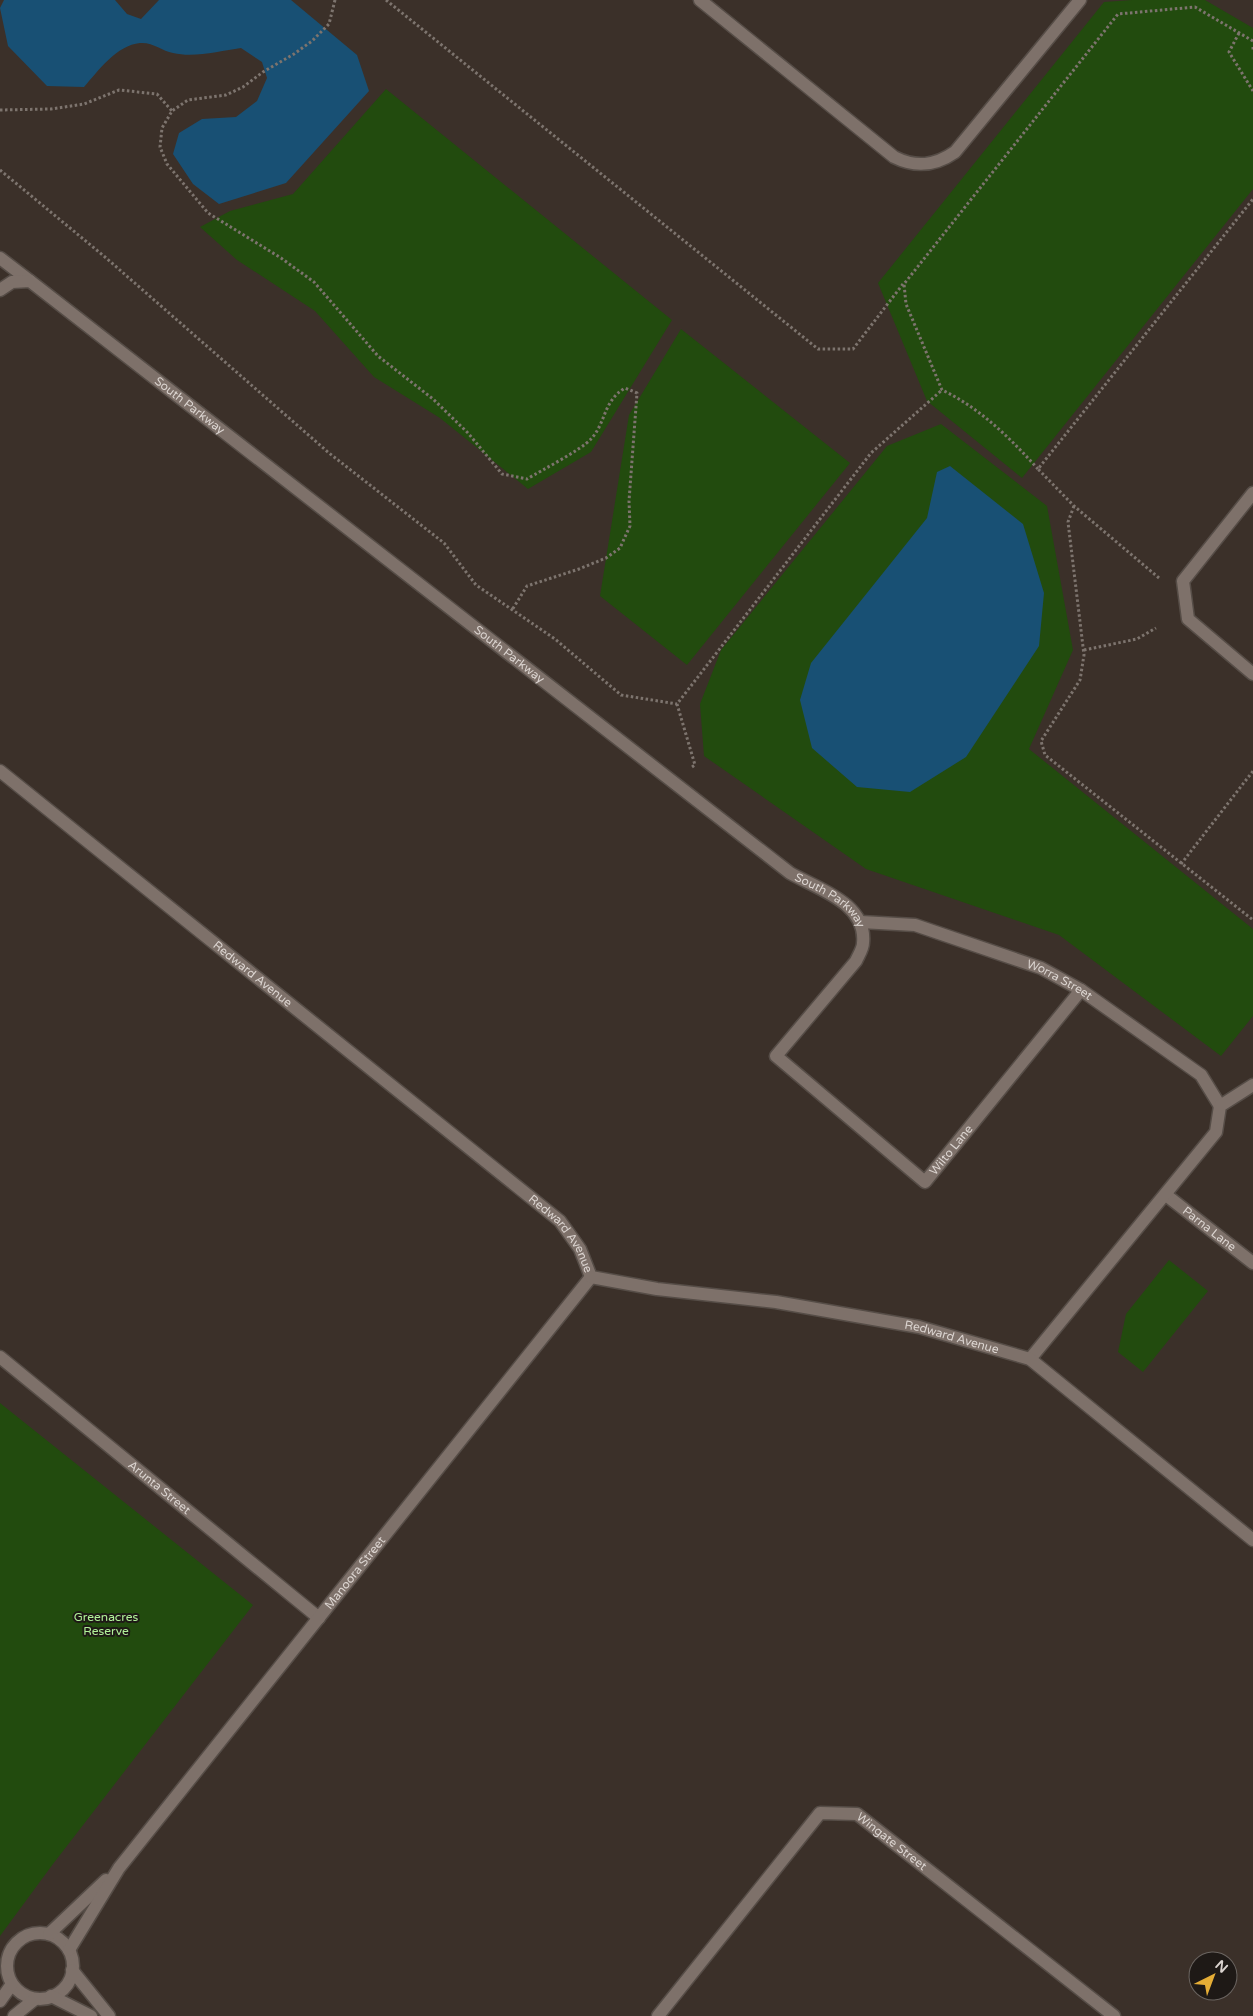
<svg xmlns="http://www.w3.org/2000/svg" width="1253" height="2016" viewBox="0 0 1253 2016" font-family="'Varela Round',sans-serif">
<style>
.green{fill:#224b0e}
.water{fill:#185074}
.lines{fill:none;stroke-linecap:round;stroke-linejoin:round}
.minor-casing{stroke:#564d47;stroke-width:15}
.tertiary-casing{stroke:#564d47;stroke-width:15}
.path{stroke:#7d746e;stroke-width:3;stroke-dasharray:2.5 2.5;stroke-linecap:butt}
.minor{stroke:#7e716a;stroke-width:12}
.tertiary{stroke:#7e716a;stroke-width:12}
.labels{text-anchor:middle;stroke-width:4;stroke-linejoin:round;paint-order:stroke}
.street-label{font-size:12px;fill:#dbd4d0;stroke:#1e1916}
.park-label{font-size:12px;fill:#b1f199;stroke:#1e1916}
</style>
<rect width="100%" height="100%" fill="#3b3029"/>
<g class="green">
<polygon points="1132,0 1205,0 1253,28 1253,189 1022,478 927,401 878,283 1104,2"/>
<polygon points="386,89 672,320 591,452 528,489 440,418 374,377 315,311 237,260 200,227 230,211 293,194"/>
<polygon points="681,329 850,463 687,665 600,596 629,415"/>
<polygon points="941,424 1047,506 1073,650 1029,749 1253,929 1253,1016 1221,1056 1059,935 866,869 704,756 700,704 721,650 887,446"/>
<polygon points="1169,1260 1208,1291 1143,1372 1118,1352 1126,1314"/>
<polygon points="0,1403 253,1605 53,1864 0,1936"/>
</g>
<g class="water">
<path d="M4,0H115L127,14L141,19L159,0H291L357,55L369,91L286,183L219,204L193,184L173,154L179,133L202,119L236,117L257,101L267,78L262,62L241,48C220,51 194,58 173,53C162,51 153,42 140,43C117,45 98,71 84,87L47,86L8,46L0,8Z"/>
<polygon points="950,466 1023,524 1044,593 1039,646 966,757 910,792 857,787 812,748 800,700 811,663 927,518 937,472"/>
</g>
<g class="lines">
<defs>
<g id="minor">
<path d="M700,0L894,157C916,168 935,166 955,152L1080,0"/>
<polyline points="0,258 30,281"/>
<path id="s1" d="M0,290L12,282L30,281L790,873C818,889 867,903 863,943C863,949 858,956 856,961L776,1056L925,1182L1081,990"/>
<polyline points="1253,493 1183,581 1188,619 1253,674"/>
<path id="s2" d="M861,922L915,925L1041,968L1081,990L1201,1075L1220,1106"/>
<path id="s3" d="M1166,1195L1253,1263"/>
<path id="s4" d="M0,1357L319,1618"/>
<polyline points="1030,1359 1216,1132 1220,1106 1253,1085"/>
<circle cx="40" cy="1966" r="33"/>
<polyline points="49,1934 106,1880"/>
<path id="s5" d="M69,1950L119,1868L591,1277"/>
<polyline points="72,1970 109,2016"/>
<polyline points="51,1996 91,2016"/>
<polyline points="0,2001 12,1984"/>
<polyline points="14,2016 35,1999"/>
<path id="s6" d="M658,2016L820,1813L857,1814L1114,2016"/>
</g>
<g id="tertiary">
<path id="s7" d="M0,771L560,1221L580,1249L591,1277L657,1289L776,1302L919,1327L1030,1359L1253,1540"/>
</g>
</defs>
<use href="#minor" class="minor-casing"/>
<use href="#tertiary" class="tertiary-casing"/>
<g class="path">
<path d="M335,0L329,24L312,41L294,54L263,72L243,87L226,95L188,100L172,111L162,128L160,147L167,164L208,213L281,258L314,282L378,356L433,399L468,433L502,474L527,479C542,470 581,450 591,439C606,423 603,401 625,388L637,393L629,501L630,526L620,548L606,558L579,569L527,586L512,610"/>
<polyline points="386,0 818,349 853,349 903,284"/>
<polyline points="1239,33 1229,52 1253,91"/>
<polyline points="1253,47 1253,52"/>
<polyline points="0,110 51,109 84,104 119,90 157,94 172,111"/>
<polyline points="0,170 105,257 329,453 444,543 476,585 555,639 621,695 677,704"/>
<path d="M1038,469C1010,438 980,408 942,390L906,304L904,284L1118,14L1195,7L1253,41"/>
<polyline points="1074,506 1068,522 1084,655 1080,680 1041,741 1045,755 1253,920"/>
<polyline points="1159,578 1074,506 1038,469 1253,199"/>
<polyline points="1084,650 1137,639 1156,628"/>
<polyline points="692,767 695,765 677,704 871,453 942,390"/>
<polyline points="1181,864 1253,771"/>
</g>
<use href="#minor" class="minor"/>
<use href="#tertiary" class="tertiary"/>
</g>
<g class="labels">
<g class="street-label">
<text dy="4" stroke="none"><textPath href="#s1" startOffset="235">South Parkway</textPath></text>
<text dy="4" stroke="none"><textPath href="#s1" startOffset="640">South Parkway</textPath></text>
<text dy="4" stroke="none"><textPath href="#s1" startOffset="1045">South Parkway</textPath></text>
<text dy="4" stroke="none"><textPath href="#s7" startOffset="324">Redward Avenue</textPath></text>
<text dy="4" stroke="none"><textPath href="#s2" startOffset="209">Worra Street</textPath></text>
<text dy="4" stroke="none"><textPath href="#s1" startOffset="1484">Wilto Lane</textPath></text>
<text dy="4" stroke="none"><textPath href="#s3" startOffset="55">Parna Lane</textPath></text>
<text dy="4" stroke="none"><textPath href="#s7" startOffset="729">Redward Avenue</textPath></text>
<text dy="4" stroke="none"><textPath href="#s7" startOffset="1149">Redward Avenue</textPath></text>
<text dy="4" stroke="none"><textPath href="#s4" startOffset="206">Arunta Street</textPath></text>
<text dy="4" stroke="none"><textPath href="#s5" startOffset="474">Manoora Street</textPath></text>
<text dy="4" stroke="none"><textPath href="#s6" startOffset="341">Wingate Street</textPath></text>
</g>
<g class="park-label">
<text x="106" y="1621">Greenacres<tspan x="106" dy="14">Reserve</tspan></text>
</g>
</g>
<g transform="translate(1213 1976) rotate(42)"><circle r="24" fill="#1e1916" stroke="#6a6460"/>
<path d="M0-4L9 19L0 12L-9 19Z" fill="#e5ad36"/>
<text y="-8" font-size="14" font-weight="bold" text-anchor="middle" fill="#dbd4d0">N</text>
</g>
</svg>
